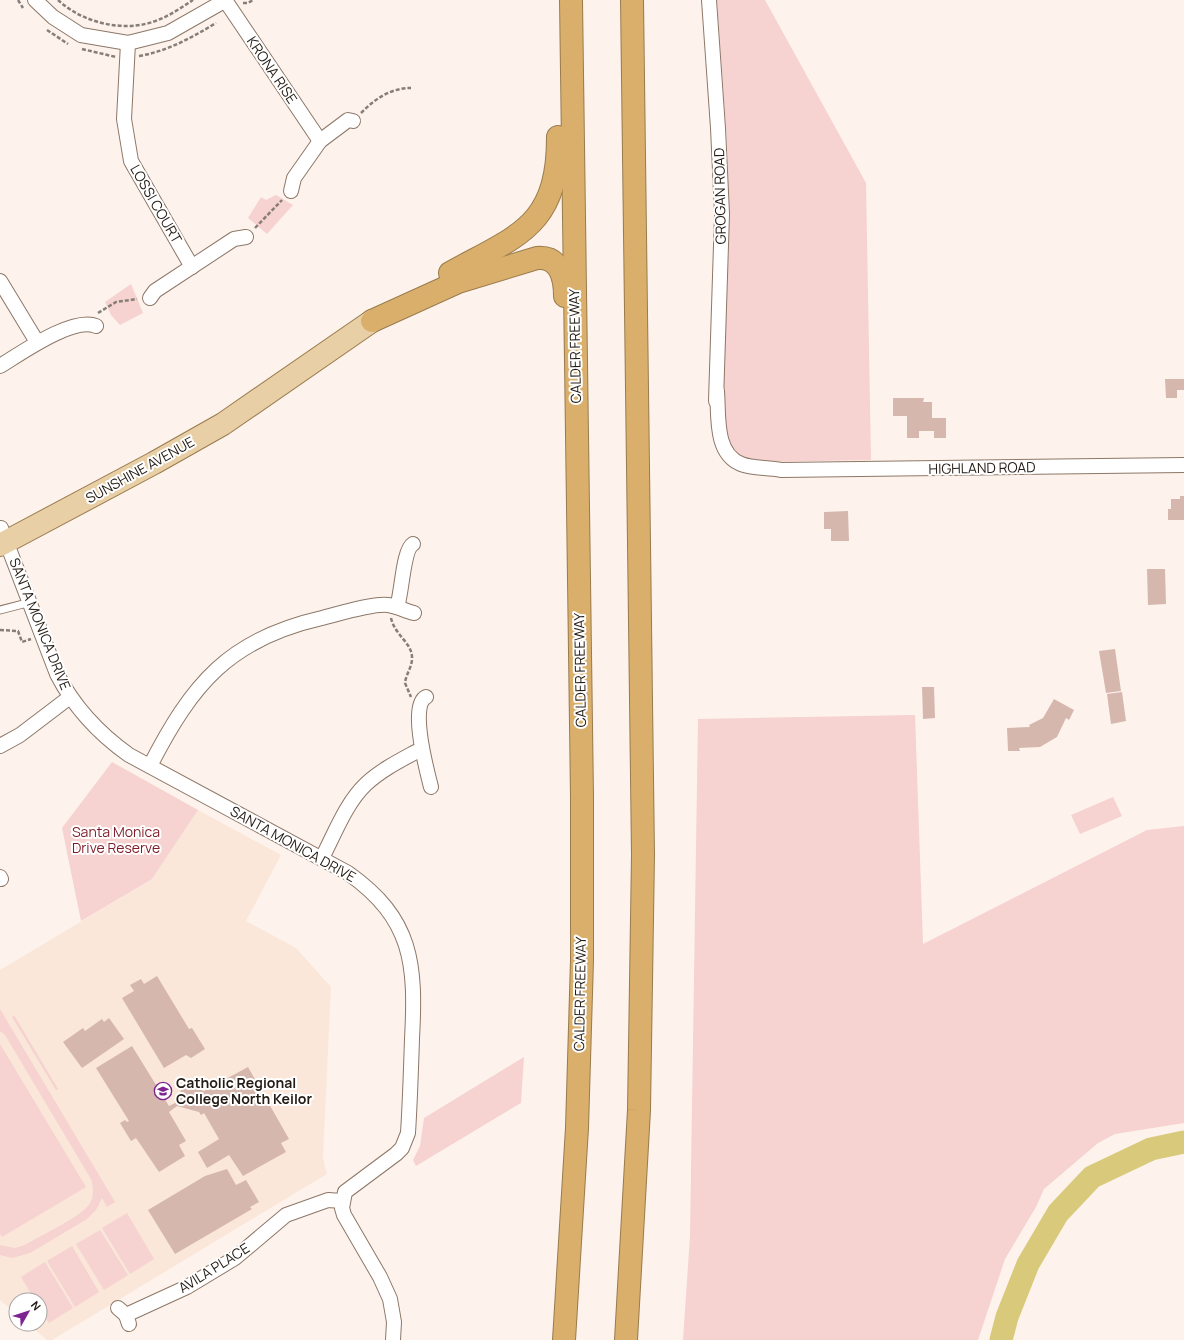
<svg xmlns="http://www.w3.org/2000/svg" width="1184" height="1340" viewBox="0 0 1184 1340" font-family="Manrope,sans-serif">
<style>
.built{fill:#fae7d9}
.green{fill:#f6d2d1}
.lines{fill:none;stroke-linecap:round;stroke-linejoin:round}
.river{stroke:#d9c97a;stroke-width:23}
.building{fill:#d5b7ae}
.service-casing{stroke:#8d7767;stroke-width:9}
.minor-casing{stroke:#8d7767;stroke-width:16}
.primary-casing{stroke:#997b4d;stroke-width:24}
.motorway-casing{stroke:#997b4d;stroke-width:24}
.path{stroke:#877e77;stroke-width:2.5;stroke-dasharray:4 2;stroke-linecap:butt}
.service{stroke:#fff;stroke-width:7}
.minor{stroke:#fff;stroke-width:14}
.primary{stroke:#e8cfa6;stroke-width:22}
.motorway{stroke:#d9af6b;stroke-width:22}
.labels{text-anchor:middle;stroke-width:4;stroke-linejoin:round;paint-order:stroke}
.street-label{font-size:14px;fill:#231b14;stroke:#fff}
.park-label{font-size:14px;fill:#7e1c28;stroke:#fff}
.poi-label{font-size:14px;font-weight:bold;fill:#231b14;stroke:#fff;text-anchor:start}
</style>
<rect width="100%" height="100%" fill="#fdf3ec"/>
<polygon class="built" points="198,810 281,855 246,921 296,948 331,987 323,1158 327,1174 52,1340 47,1340 28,1324 40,1324 40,1300 16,1300 16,1314 0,1300 0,970 152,879"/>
<g class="green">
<polygon points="717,0 765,0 866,183 871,460 761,462 739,460 725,440 723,397 729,242 727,142"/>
<polygon points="276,195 293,205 267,234 248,218 261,197 266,200"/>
<polygon points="131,284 143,313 120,325 111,315 105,302"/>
<polygon points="915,715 923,944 1147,830 1184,826 1184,1123 1115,1134 1098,1143 1044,1189 1036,1207 1005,1259 978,1340 683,1340 690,1236 698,719"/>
<polygon points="112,762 198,810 152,879 81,921 62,828"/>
<polygon points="1113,797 1122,816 1080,834 1071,815"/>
<path d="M0,1009L115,1202L107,1207L102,1198L96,1210L87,1219L30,1253L12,1258L0,1255V1245L15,1248L25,1245C40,1236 78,1218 88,1206C94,1199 94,1188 91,1179L5,1035L0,1031Z"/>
<polygon points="14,1015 58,1089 56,1090 12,1017"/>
<polygon points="0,1044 86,1187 2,1237 0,1234"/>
<polygon points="524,1057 521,1103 416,1166 413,1160 420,1146 424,1118"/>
<polygon points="127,1213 154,1259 130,1274 102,1228"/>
<polygon points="100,1230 128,1275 104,1290 76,1244"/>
<polygon points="72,1246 99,1292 75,1307 47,1261"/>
<polygon points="45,1262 73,1308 49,1323 40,1309 40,1300 35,1300 21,1277"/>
</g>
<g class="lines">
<polyline class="river" points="1001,1340 1007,1317 1028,1264 1058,1213 1092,1177 1151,1149 1184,1142"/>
</g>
<g class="building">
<polygon points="1165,379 1184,379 1184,390 1177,390 1177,398 1166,398"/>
<polygon points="893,398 924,398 923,402 932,402 932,418 946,418 946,438 934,438 934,431 919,431 919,438 907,438 907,416 893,416"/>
<polygon points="1180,496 1184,496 1184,520 1168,520 1168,509 1171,509 1171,499 1180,499"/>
<polygon points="848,511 849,541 831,541 831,529 824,529 824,512"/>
<polygon points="1147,569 1165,569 1166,604 1148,605"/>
<polygon points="1115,649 1121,691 1106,693 1099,651"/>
<polygon points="922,687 934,687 935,718 923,719"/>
<polygon points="1122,692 1126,721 1111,724 1107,694"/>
<polygon points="1054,699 1074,710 1069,720 1066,718 1057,737 1040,747 1019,748 1020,751 1008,751 1007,728 1030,727 1029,725 1043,718"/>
<polygon points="157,976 189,1029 192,1028 205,1049 191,1058 186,1055 164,1068 122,998 134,991 130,985 141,979 144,984"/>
<polygon points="109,1018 124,1039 82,1068 63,1042 83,1028 85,1031 102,1019 104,1022"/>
<polygon points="132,1046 169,1106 177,1102 183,1084 204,1091 248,1067 289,1139 281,1143 286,1152 243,1176 229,1155 207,1168 198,1152 219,1139 204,1113 201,1115 199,1112 177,1106 169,1112 186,1141 179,1145 185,1156 159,1172 136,1138 131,1141 120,1123 125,1120 127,1122 129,1121 96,1068"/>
<polygon points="227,1169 236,1185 246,1180 259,1202 250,1207 252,1209 175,1254 148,1210 205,1176"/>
</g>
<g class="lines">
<defs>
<polyline id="service" points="0,610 31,602"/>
<g id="minor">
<polyline points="35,0 53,17 81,35 128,43 168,33 226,0"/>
<polyline points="225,0 320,141"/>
<polyline points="709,0 718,128 722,214 716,401"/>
<polyline points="128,43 124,119 131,161 192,267"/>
<polyline points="291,191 294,178 320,141 348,120 353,121"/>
<polyline points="0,281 37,342"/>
<polyline points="150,298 155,291 234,239 246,237"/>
<path d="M0,366C20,354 73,316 96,326"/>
<path d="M717,391C719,415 714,453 741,464C753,469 768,467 781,470L1184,465"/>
<path d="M1,528L57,674C74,707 98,733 129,755L348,873C413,919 416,964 412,1039C411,1070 410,1102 408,1133L402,1148L396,1154L345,1192L342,1208L344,1215L380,1277L390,1299L394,1322L393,1340"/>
<path d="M397,607C402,593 403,550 413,544"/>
<path d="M426,697C409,705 427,771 431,787"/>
<polyline points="0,746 20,735 70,697"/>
<path d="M150,766C192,684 229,639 322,618C338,614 373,603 388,605C397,606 405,611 414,613"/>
<path d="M322,858C335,833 346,803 366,784C382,769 403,759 421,749"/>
<polyline points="0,877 1,879"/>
<polyline points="118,1308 126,1315 129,1324"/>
<polyline points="126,1315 187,1287 235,1258 286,1215 328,1200 342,1201"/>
</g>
<polyline id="primary" points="0,545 154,463 223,424 372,321"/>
<g id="motorway">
<path d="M450,273C518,235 558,227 558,137"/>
<path d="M372,321L458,282L537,258C560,256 565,278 565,296"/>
<polyline points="564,1340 577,1128 582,960 582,797 571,0"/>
<polyline points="626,1340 639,1110 643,855 632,0"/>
</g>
</defs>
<use href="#service" class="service-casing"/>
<use href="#minor" class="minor-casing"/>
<use href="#primary" class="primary-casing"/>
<use href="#motorway" class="motorway-casing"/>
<g class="path">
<polyline points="18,0 23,8"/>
<path d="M58,0C84,24 126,33 158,20C171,15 182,7 193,0"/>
<polyline points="243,3 248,3 253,0"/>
<polyline points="47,30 68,44"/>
<polyline points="82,49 116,57"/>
<path d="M139,56C168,51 191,38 216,23"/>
<path d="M361,113C375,99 390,88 411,88"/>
<polyline points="255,228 282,200"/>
<polyline points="98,313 116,302 137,299"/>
<path d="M391,618C395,636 413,643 412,659C412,667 406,674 405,683L411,697"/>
<polyline points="0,630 18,631 22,642 31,639"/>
</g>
<use href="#service" class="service"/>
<use href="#minor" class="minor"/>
<use href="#primary" class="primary"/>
<use href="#motorway" class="motorway"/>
</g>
<defs>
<symbol id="school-ring" viewBox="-11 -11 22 22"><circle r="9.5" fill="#fff" stroke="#7e2491" stroke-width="1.5"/><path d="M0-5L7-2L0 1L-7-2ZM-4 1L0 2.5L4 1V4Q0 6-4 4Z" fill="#7e2491"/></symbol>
</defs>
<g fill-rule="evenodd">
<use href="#school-ring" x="153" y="1081" width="20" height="20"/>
</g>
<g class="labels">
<g class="street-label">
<text transform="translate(272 70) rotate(56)" y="5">KRONA RISE</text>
<text transform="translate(720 196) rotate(-91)" y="5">GROGAN ROAD</text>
<text transform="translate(156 204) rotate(60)" y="5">LOSSI COURT</text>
<text transform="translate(575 346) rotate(-91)" y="5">CALDER FREEWAY</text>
<text transform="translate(982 468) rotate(-1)" y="5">HIGHLAND ROAD</text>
<text transform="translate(140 470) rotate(-29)" y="5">SUNSHINE AVENUE</text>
<text transform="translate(40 624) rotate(68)" y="5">SANTA MONICA DRIVE</text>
<text transform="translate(580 670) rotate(-91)" y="5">CALDER FREEWAY</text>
<text transform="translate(293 844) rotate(29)" y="5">SANTA MONICA DRIVE</text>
<text transform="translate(580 994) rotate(-89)" y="5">CALDER FREEWAY</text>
<text transform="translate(214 1268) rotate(-32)" y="5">AVILA PLACE</text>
</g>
<g class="park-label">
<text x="116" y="837">Santa Monica<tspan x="116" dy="16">Drive Reserve</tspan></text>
</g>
<g class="poi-label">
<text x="176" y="1088">Catholic Regional<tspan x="176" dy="16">College North Keilor</tspan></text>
</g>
</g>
<g transform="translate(28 1312) rotate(51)"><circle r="19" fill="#ffffff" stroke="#a7a4a1"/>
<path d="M0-3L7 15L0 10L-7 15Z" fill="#7e2491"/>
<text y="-6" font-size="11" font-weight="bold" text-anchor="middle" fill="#231b14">N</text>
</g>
</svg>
